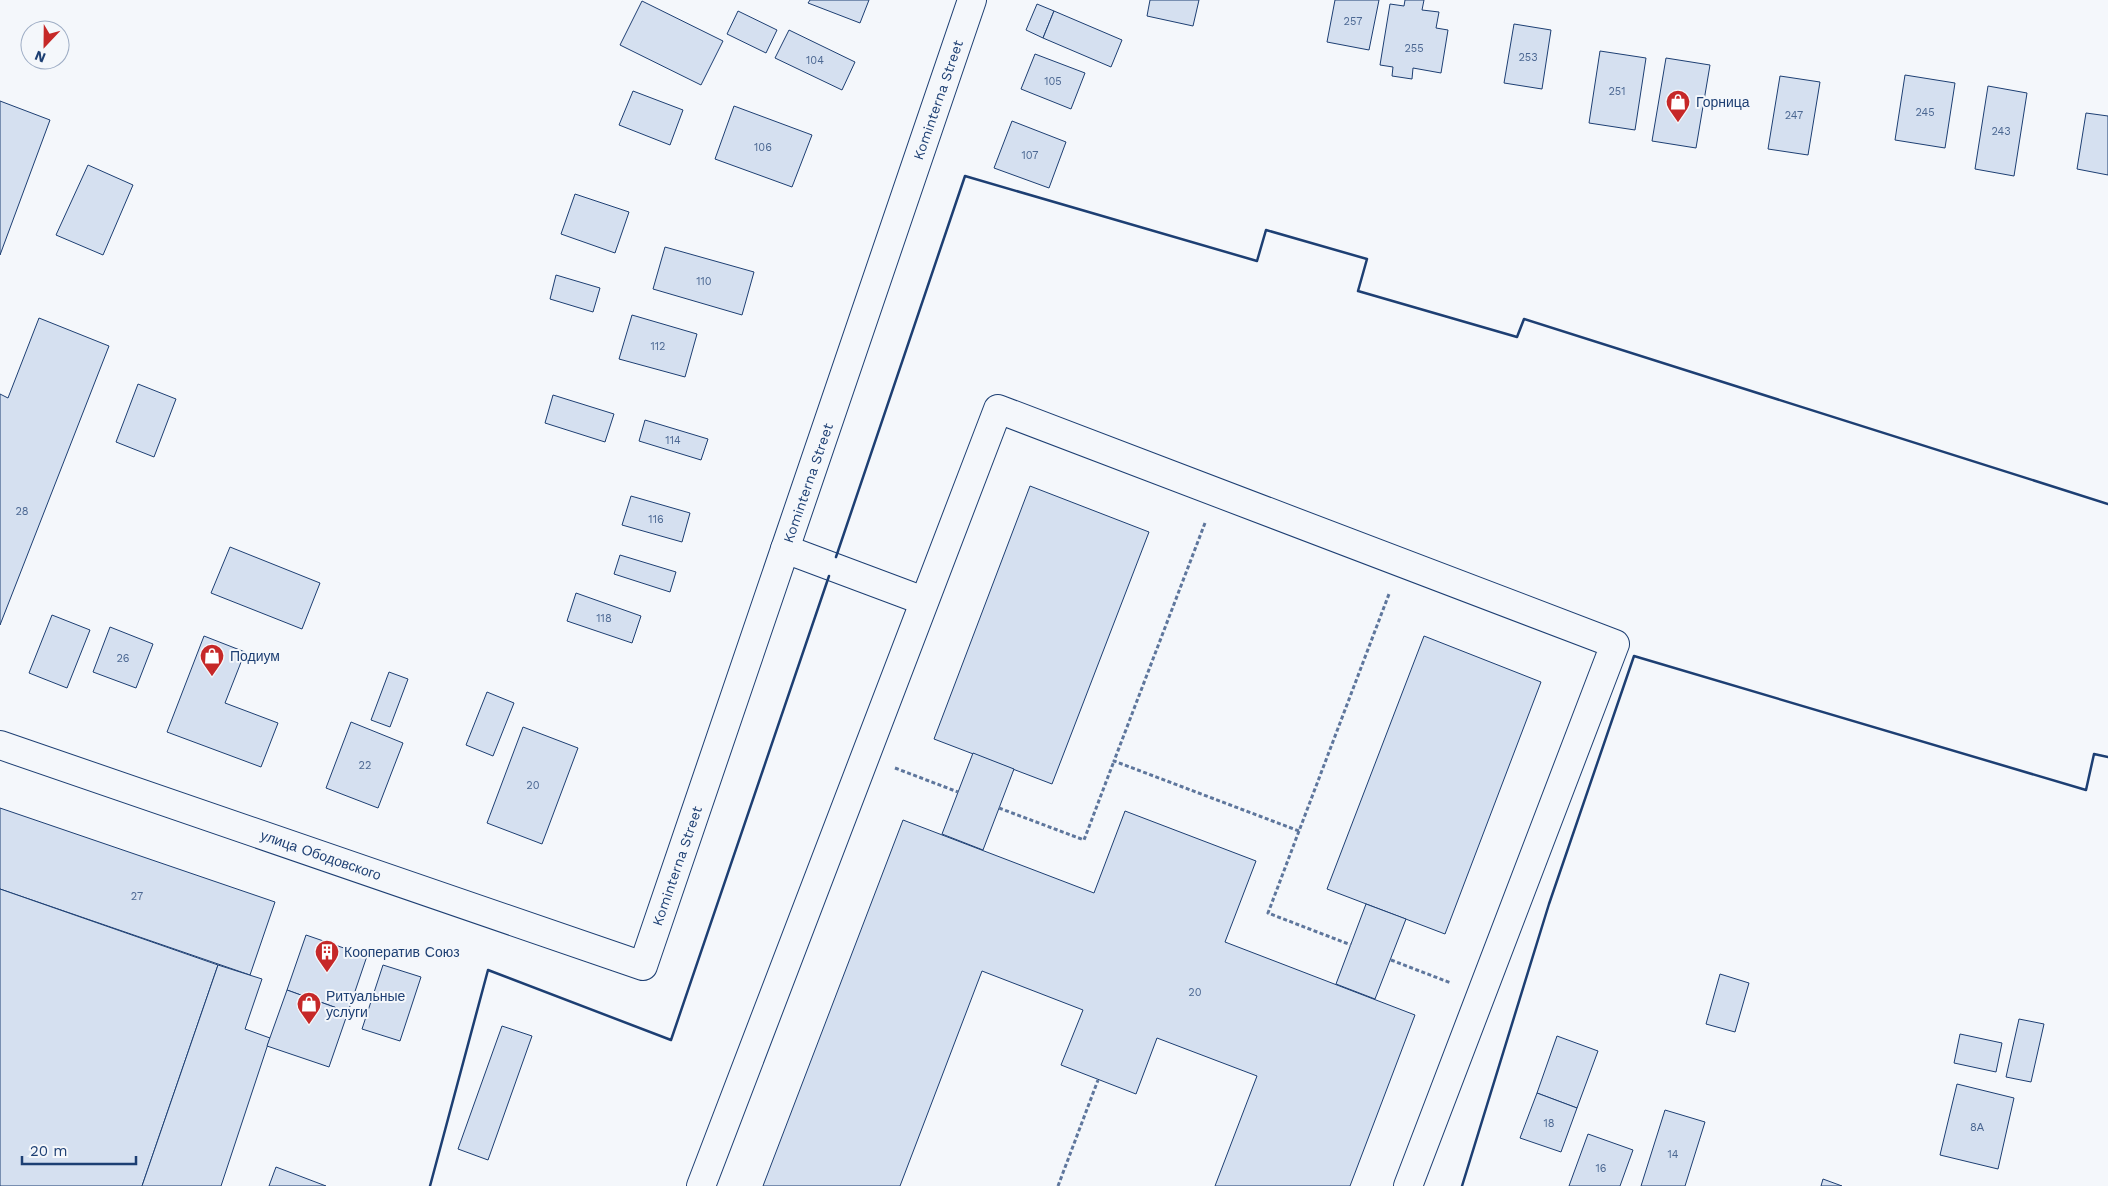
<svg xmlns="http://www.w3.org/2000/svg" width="2108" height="1186" viewBox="0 0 2108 1186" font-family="'Work Sans',sans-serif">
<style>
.building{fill:#d5e0f0;stroke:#1d3f73}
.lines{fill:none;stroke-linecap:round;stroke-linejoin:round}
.minor-casing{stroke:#1d3f73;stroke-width:30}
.path{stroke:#5e769c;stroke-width:3;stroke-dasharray:4 2.5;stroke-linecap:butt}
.minor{stroke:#f4f7fb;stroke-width:28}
.wall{stroke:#1d3f73;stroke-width:2.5}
.labels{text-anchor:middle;stroke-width:4;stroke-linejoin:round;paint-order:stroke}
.number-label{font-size:11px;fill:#4b6792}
.street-label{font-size:14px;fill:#1d3f73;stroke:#f4f7fb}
.poi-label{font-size:14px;fill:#1d3f73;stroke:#f4f7fb;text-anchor:start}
</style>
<rect width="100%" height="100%" fill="#f4f7fb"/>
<g class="building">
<polygon points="810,0 869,0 860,23 808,3"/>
<polygon points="1150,0 1199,0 1193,26 1147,16"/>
<polygon points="1335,0 1379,0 1369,50 1327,42"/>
<polygon points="1405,0 1424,0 1422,10 1439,12 1436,28 1448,30 1441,73 1413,68 1412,79 1392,76 1393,67 1380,65 1390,4 1404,6"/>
<polygon points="642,1 723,41 701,85 620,45"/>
<polygon points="1037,4 1054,11 1043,38 1026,30"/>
<polygon points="738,11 777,30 766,53 727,34"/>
<polygon points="1054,11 1122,40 1111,67 1043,38"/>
<polygon points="1514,24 1551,30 1542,89 1504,83"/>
<polygon points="789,30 855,62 842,90 775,58"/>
<polygon points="1600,51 1646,58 1635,130 1589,123"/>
<polygon points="1035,54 1085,73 1071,109 1021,89"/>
<polygon points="1666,58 1710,65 1696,148 1652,141"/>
<polygon points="1905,75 1955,83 1945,148 1895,140"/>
<polygon points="1780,76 1820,82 1808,155 1768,149"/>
<polygon points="1988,86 2027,93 2014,176 1975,169"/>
<polygon points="633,91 683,110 670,145 619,125"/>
<polygon points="0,101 50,120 0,255"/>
<polygon points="734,106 812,135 792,187 715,159"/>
<polygon points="2086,113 2108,116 2108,175 2077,169"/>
<polygon points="1012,121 1066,142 1049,188 994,168"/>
<polygon points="88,165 133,185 103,255 56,235"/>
<polygon points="575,194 629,212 615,253 561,234"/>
<polygon points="665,247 754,272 742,315 653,289"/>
<polygon points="556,275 600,288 593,312 550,299"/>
<polygon points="632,315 697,334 685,377 619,359"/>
<polygon points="39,318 109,346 0,625 0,394 8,398"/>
<polygon points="138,384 176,399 154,457 116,442"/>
<polygon points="553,395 614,414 605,442 545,423"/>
<polygon points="645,420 708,439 701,460 639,441"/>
<polygon points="1030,486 1149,532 1052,784 934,739"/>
<polygon points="631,496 690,513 682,542 622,525"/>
<polygon points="230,547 320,583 302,629 211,593"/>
<polygon points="620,555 676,572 670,592 614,574"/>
<polygon points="576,593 641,616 632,643 567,621"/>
<polygon points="52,615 90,630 67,688 29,673"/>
<polygon points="110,627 153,644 136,688 93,672"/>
<polygon points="204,636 245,652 225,703 278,723 261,767 167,732"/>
<polygon points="1424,636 1541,682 1445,934 1327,889"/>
<polygon points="389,672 408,679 390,727 371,720"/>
<polygon points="487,692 514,703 493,756 466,745"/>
<polygon points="351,722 403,743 378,808 326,788"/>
<polygon points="523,727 578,748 542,844 487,823"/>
<polygon points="973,753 1014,769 983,850 942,834"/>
<polygon points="0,808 275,902 250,975 0,889"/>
<polygon points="1125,811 1256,861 1225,942 1415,1015 1350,1186 1215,1186 1257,1076 1157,1038 1136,1094 1061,1065 1083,1010 982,971 900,1186 763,1186 903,820 1094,893"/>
<polygon points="0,889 218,965 142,1186 0,1186"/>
<polygon points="1366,904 1406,919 1375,999 1336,984"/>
<polygon points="306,935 367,956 348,1012 287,990"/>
<polygon points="218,965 262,979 245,1029 270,1038 221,1186 142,1186"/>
<polygon points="383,965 421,977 400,1041 362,1029"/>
<polygon points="1720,974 1749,983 1735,1032 1706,1024"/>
<polygon points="287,990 348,1012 329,1067 267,1046"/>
<polygon points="2019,1019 2044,1024 2031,1082 2006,1077"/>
<polygon points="502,1026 532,1036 488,1160 458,1149"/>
<polygon points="1960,1034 2002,1043 1996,1072 1954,1063"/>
<polygon points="1557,1036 1598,1051 1577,1108 1537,1093"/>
<polygon points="1957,1084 2014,1098 1998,1169 1940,1155"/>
<polygon points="1537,1093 1577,1108 1561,1152 1520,1138"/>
<polygon points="1665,1110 1705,1122 1685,1186 1641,1186"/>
<polygon points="1588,1134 1633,1150 1620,1186 1569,1186"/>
<polygon points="276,1167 326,1186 269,1186"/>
<polygon points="1823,1179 1842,1186 1821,1186"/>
</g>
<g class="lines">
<defs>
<g id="minor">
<polyline points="785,549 924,601"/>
<polyline points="0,745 643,966 972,0"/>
<polyline points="701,1186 998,409 1615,644 1408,1186"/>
</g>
</defs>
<use href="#minor" class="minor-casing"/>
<g class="path">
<polyline points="1205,523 1114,761 1299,831 1389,594"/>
<polyline points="895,768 958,792"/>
<polyline points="999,808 1084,840 1114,761"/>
<polyline points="1299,831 1268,913 1351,945"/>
<polyline points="1391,960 1451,983"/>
<polyline points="1058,1186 1098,1080"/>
</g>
<use href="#minor" class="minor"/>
<g class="wall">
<polyline points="836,557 965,176 1257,261 1266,230 1367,259 1358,291 1517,337 1524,319 2108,504"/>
<polyline points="430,1186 488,970 671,1040 829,576"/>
<polyline points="1462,1186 1549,904 1634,656 2086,790 2094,754 2108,757"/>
</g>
</g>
<defs>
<symbol id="shop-pin" viewBox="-11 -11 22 30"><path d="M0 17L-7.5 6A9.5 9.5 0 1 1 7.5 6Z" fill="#c62828" stroke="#f4f7fb"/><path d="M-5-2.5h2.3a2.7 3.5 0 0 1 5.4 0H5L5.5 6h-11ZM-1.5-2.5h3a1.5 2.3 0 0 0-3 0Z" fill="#fff"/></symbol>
<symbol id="building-pin" viewBox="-11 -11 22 30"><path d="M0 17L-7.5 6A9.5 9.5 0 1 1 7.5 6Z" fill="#c62828" stroke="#f4f7fb"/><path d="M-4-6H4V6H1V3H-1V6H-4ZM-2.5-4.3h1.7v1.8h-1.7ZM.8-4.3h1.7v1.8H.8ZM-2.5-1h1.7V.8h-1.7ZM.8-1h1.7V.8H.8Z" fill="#fff"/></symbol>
</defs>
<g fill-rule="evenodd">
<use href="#shop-pin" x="1664" y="88" width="28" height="38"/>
<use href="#shop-pin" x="198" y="642" width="28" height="38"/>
<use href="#building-pin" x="313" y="938" width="28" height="38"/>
<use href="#shop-pin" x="295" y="990" width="28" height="38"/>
</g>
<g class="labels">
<g class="number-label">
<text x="1353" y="25">257</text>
<text x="1414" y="52">255</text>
<text x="1528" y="61">253</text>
<text x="815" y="64">104</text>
<text x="1053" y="85">105</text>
<text x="1617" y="95">251</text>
<text x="1925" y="116">245</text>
<text x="1794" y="119">247</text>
<text x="2001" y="135">243</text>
<text x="763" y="151">106</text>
<text x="1030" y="159">107</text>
<text x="704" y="285">110</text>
<text x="658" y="350">112</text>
<text x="673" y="444">114</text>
<text x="22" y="515">28</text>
<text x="656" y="523">116</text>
<text x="604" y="622">118</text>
<text x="123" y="662">26</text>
<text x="365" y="769">22</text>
<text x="533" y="789">20</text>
<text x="137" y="900">27</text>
<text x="1195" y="996">20</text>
<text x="1549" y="1127">18</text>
<text x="1977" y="1131">8А</text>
<text x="1673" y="1158">14</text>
<text x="1601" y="1172">16</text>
</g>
<g class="street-label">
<text transform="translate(938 100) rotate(-71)" y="5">Kominterna Street</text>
<text transform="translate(808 483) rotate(-71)" y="5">Kominterna Street</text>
<text transform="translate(321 855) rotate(19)" y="5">улица Ободовского</text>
<text transform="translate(677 866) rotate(-71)" y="5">Kominterna Street</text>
</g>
<g class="poi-label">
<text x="1696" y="107">Горница</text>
<text x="230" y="661">Подиум</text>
<text x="344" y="957">Кооператив Союз</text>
<text x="326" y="1001">Ритуальные<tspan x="326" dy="16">услуги</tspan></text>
</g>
</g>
<g transform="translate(45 45) rotate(202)"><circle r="24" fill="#f4f7fb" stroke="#9eadc5"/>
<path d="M0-4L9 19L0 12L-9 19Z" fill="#c62828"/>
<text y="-8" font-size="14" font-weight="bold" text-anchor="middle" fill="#1d3f73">N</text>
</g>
<path d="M22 1156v8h114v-8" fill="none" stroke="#1d3f73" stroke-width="2.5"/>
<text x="30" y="1156" font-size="15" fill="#1d3f73" stroke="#f4f7fb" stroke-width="4" paint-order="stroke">20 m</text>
</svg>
